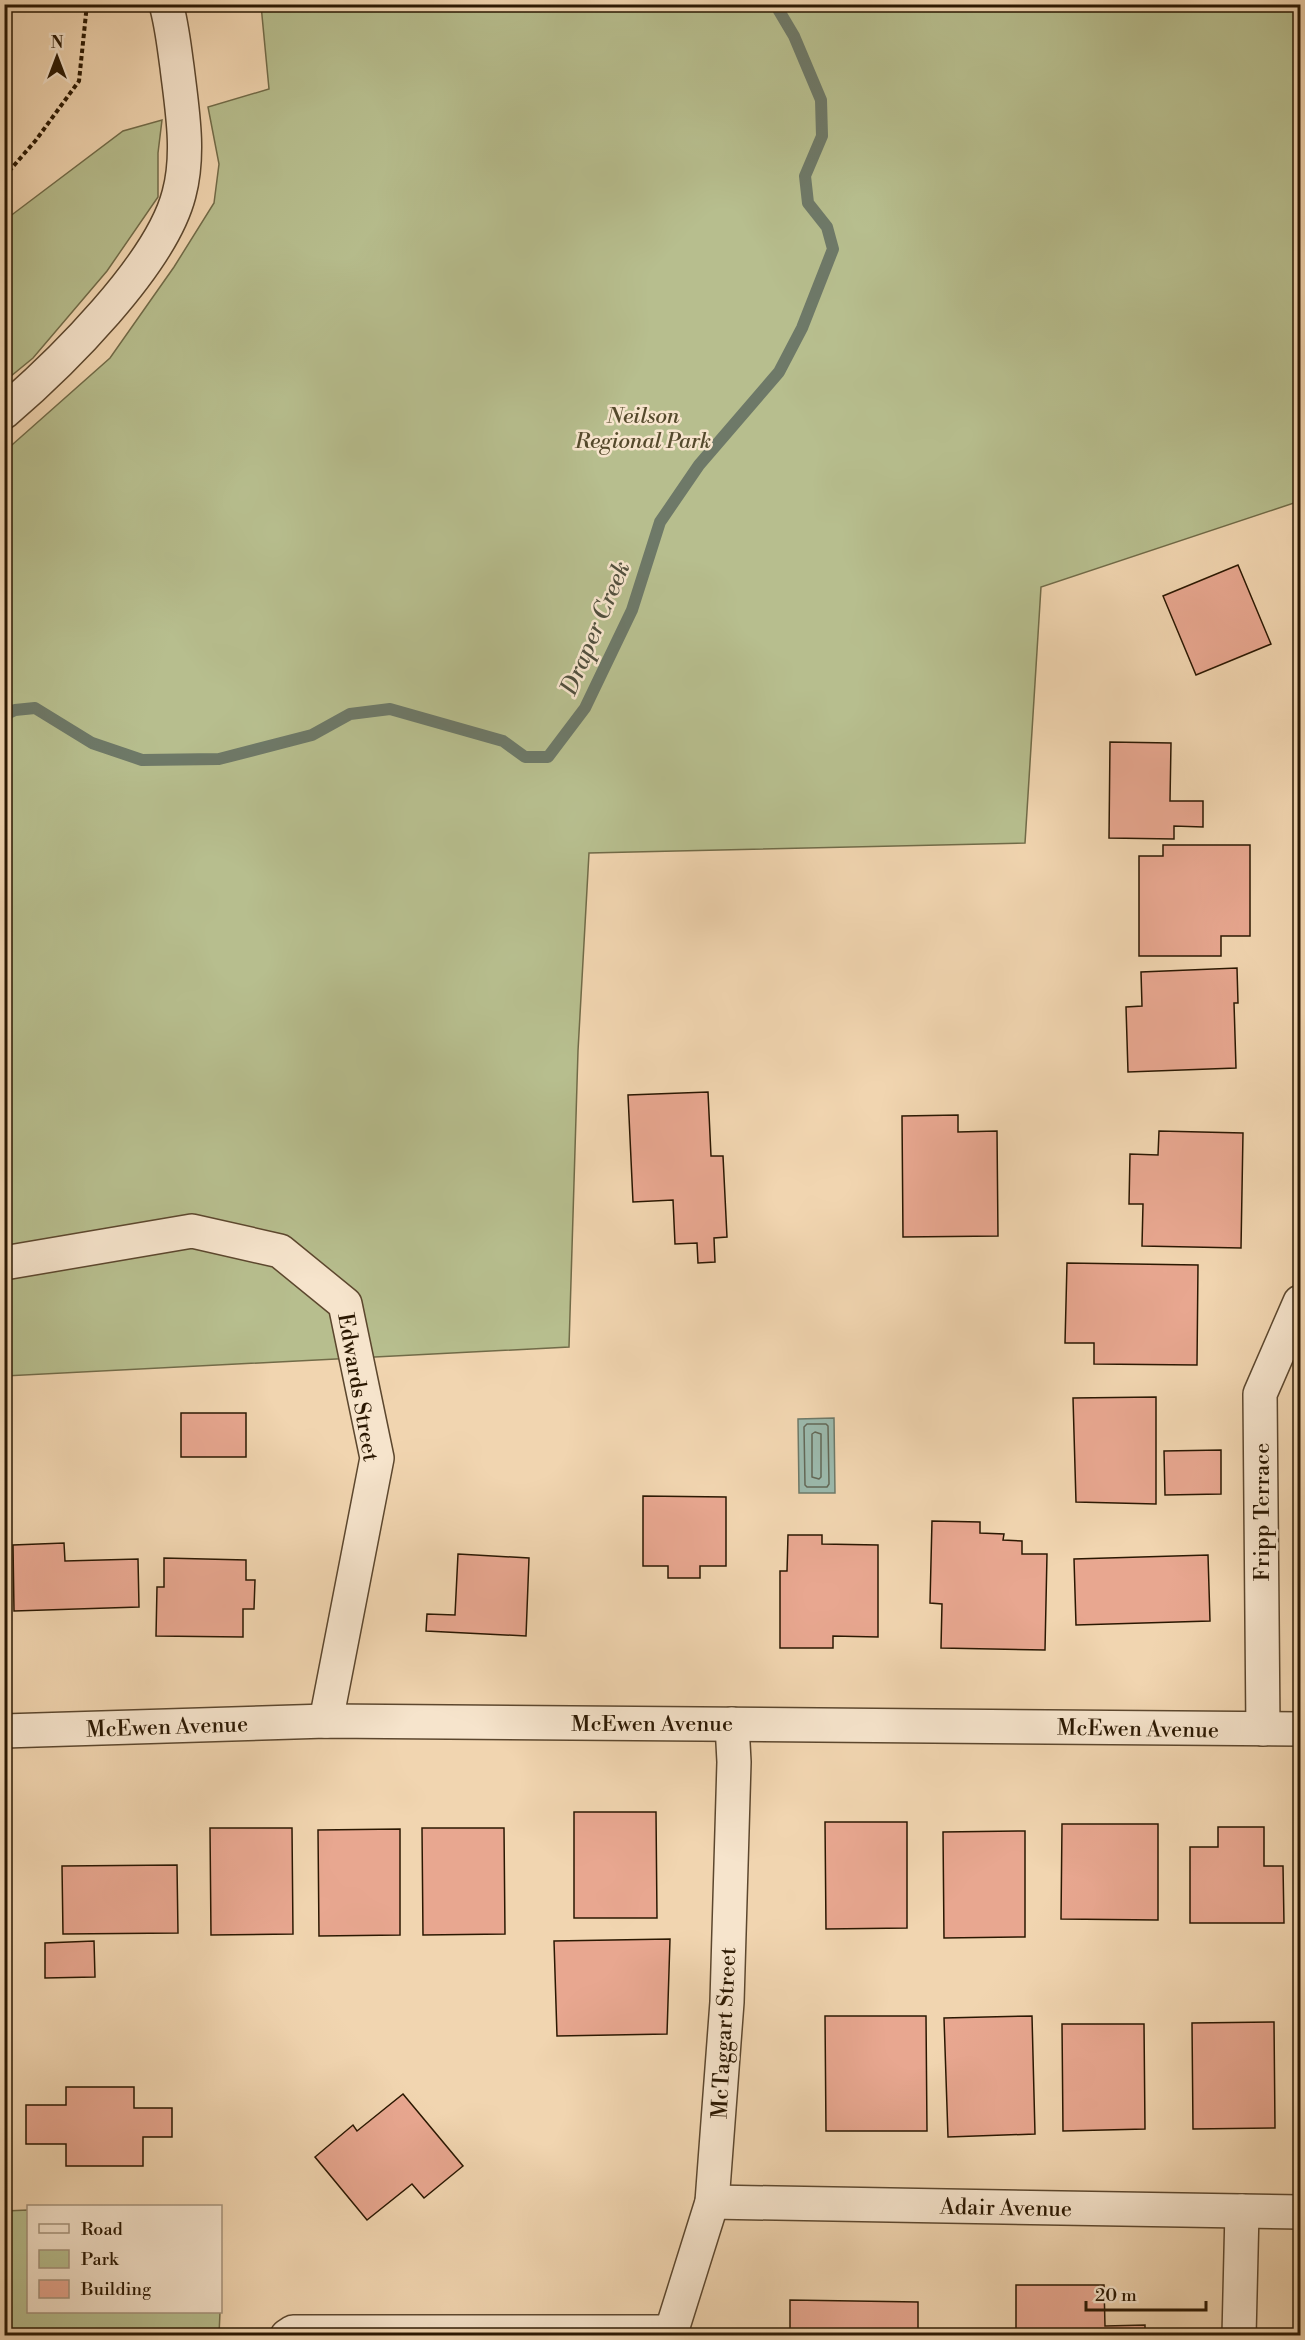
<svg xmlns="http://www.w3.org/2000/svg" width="1305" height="2340" viewBox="0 0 1305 2340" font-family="'Libre Bodoni',serif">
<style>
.green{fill:#b7be8e;stroke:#716b48;stroke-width:1.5}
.water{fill:#9bb9ac;stroke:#6e7968;stroke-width:1.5}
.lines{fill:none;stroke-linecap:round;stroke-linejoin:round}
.shore{stroke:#636857;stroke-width:1.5}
.stream{stroke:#6e7968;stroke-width:12}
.building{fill:#e8a790;stroke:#2b1802;stroke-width:1.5}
.minor-casing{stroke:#5c472e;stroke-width:36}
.path{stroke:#2b1802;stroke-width:4;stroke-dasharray:4.5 3;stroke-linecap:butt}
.minor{stroke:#f6e4cc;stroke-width:33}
.labels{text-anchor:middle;stroke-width:5;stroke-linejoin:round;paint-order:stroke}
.park-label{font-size:22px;font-style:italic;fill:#554a2c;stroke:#f6e4cc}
.street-label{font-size:22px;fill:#2b1802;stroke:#f6e4cc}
.water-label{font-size:24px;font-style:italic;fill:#52503e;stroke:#f6e4cc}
</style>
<rect width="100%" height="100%" fill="#f1d5b0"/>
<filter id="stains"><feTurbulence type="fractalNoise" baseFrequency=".00333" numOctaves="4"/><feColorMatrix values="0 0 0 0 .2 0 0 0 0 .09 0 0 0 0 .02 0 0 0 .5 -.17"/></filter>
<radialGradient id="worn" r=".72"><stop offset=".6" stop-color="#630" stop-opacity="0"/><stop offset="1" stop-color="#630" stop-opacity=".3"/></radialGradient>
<g class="green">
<polygon points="261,5 1300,5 1300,501 1041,587 1025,843 589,853 578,1051 569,1347 5,1376 4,452 110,358 174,267 214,203 219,164 208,107 269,89"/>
<polygon points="162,120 158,153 158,197 107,271 33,358 5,381 5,220 123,131"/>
<polygon points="28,2210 28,2312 220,2312 219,2335 5,2335 5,2211"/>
</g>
<polygon class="water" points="834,1418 835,1493 799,1493 798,1419"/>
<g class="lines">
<g class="shore">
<polygon points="807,1424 826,1424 828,1426 829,1484 827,1487 807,1487 805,1485 804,1427"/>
<polygon points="815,1432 821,1434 821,1477 819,1479 812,1477 812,1434"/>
</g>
<polyline class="stream" points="4,715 15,710 35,708 92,743 142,760 219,759 312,735 350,714 390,709 503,741 525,757 548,757 585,708 632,610 660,522 699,465 779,372 802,328 833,249 827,227 808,203 805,176 822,136 821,100 794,36 775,4"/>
</g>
<g class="building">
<polygon points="1238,565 1271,644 1196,675 1163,596"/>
<polygon points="1110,742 1171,743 1170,801 1203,801 1203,827 1174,826 1174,839 1109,838"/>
<polygon points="1163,845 1250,845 1250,936 1221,936 1221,956 1139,956 1139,856 1163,856"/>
<polygon points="1237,968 1238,1003 1234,1003 1236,1068 1128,1072 1126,1007 1142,1006 1141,972"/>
<polygon points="708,1092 711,1156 723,1156 727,1237 714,1238 715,1262 698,1263 697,1243 675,1244 673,1200 633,1202 628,1095"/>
<polygon points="958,1115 958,1132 997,1131 998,1236 903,1237 902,1116"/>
<polygon points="1159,1131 1243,1133 1241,1248 1142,1246 1143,1204 1129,1204 1130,1154 1158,1155"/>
<polygon points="1067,1263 1198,1265 1197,1365 1094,1364 1094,1343 1065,1343"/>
<polygon points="1156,1397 1156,1504 1076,1502 1073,1398"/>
<rect x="181" y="1413" width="65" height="44"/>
<polygon points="1221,1450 1221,1494 1165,1495 1164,1451"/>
<polygon points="643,1496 726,1497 726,1566 700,1566 700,1578 668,1578 668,1566 643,1566"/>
<polygon points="932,1521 980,1522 980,1533 1004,1534 1003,1540 1022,1541 1022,1554 1047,1554 1045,1650 941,1648 942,1604 930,1603"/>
<polygon points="788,1535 822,1535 822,1544 878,1545 878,1637 833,1636 833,1648 780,1648 780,1571 787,1571"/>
<polygon points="64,1543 65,1561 138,1559 139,1607 14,1611 13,1545"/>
<polygon points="458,1554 529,1558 526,1636 426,1631 427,1614 455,1615"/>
<polygon points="1208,1555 1210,1621 1076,1625 1074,1559"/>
<polygon points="164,1558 246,1560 246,1580 255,1580 254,1609 243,1609 243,1637 156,1636 157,1587 164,1587"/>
<polygon points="574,1812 656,1812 657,1918 574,1918"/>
<polygon points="825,1822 907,1822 907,1928 826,1929"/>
<polygon points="1062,1824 1158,1824 1158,1920 1061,1919"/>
<polygon points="1218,1827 1264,1827 1264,1866 1283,1866 1284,1923 1190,1923 1190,1847 1218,1847"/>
<polygon points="210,1828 292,1828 293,1934 211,1935"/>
<polygon points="422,1828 504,1828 505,1934 423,1935"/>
<polygon points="400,1829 400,1935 319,1936 318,1830"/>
<polygon points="1025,1831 1025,1937 944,1938 943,1832"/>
<polygon points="177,1865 178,1933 63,1934 62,1866"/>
<polygon points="670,1939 667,2034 557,2036 554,1941"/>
<polygon points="94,1941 95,1977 45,1978 45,1943"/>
<polygon points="825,2016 926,2016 927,2131 826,2131"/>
<polygon points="1032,2016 1035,2134 948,2137 944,2018"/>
<polygon points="1274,2022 1275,2128 1193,2129 1192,2023"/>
<polygon points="1062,2024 1144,2024 1145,2129 1063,2131"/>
<polygon points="66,2087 134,2087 134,2108 172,2108 172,2137 143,2137 143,2166 66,2166 66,2144 26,2144 26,2105 66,2105"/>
<polygon points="403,2094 463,2166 424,2198 412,2184 367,2220 315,2157 353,2125 357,2131"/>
<polygon points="1016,2285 1104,2285 1105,2326 1145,2325 1145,2336 1016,2336"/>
<polygon points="790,2300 918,2302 918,2336 790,2336"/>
</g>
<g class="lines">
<defs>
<g id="minor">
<path d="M4,412C60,364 161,265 179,194C190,153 182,109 177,67C174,46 172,25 166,4"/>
<polyline points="4,1263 192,1231 280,1251 345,1304 377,1458 326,1721"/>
<polyline points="1263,1729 1260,1394 1300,1302"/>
<polyline points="4,1731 326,1721 1300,1729"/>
<polyline points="712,2202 1300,2212"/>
<polyline points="287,2336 293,2332 670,2332"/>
<polyline points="670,2336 712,2202 727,2002 734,1762 732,1724"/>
<polyline points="1239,2336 1242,2211"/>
</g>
</defs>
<use href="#minor" class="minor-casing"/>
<polyline class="path" points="4,177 36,140 79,81 87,4"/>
<use href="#minor" class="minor"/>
</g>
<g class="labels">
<g class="park-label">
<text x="643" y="423">Neilson<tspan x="643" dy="25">Regional Park</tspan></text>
</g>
<g class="street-label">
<text transform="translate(359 1387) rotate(80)" y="8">Edwards Street</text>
<text transform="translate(1261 1512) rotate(-90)" y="8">Fripp Terrace</text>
<text x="652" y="1731">McEwen Avenue</text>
<text transform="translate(167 1726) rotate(-2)" y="8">McEwen Avenue</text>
<text transform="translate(1138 1728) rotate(1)" y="8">McEwen Avenue</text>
<text transform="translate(723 2033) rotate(-87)" y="8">McTaggart Street</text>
<text transform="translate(1006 2207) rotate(1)" y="8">Adair Avenue</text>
</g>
<g class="water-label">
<text transform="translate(595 628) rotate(-67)" y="8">Draper Creek</text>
</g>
</g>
<rect width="1305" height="2340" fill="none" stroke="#f1d5b0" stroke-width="24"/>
<rect x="6" y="6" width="1293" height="2328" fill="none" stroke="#2b1802" stroke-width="3"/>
<rect x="12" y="12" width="1281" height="2316" fill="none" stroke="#2b1802" stroke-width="1.5"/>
<rect x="27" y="2205" width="195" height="108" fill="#f6e4cc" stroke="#a5927b" stroke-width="1.5"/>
<rect x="39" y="2224" width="30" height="9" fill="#f6e4cc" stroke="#a5927b" stroke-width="1.5"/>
<text x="81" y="2235" font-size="18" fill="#2b1802">Road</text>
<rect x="39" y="2250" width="30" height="18" fill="#b7be8e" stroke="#a5927b" stroke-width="1.5"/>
<text x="81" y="2265" font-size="18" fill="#2b1802">Park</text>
<rect x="39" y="2280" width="30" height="18" fill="#e8a790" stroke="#a5927b" stroke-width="1.5"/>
<text x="81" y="2295" font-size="18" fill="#2b1802">Building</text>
<g transform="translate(57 57)" stroke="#f6e4cc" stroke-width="4.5" paint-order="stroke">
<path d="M0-4.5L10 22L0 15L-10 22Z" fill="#2b1802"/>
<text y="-9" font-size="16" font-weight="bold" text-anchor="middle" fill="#2b1802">N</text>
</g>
<path d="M1086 2301v9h120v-9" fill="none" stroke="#2b1802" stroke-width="3"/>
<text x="1095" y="2301" font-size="18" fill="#2b1802" stroke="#f6e4cc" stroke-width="4.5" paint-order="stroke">20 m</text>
<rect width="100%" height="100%" filter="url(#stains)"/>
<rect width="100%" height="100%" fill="url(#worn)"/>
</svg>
